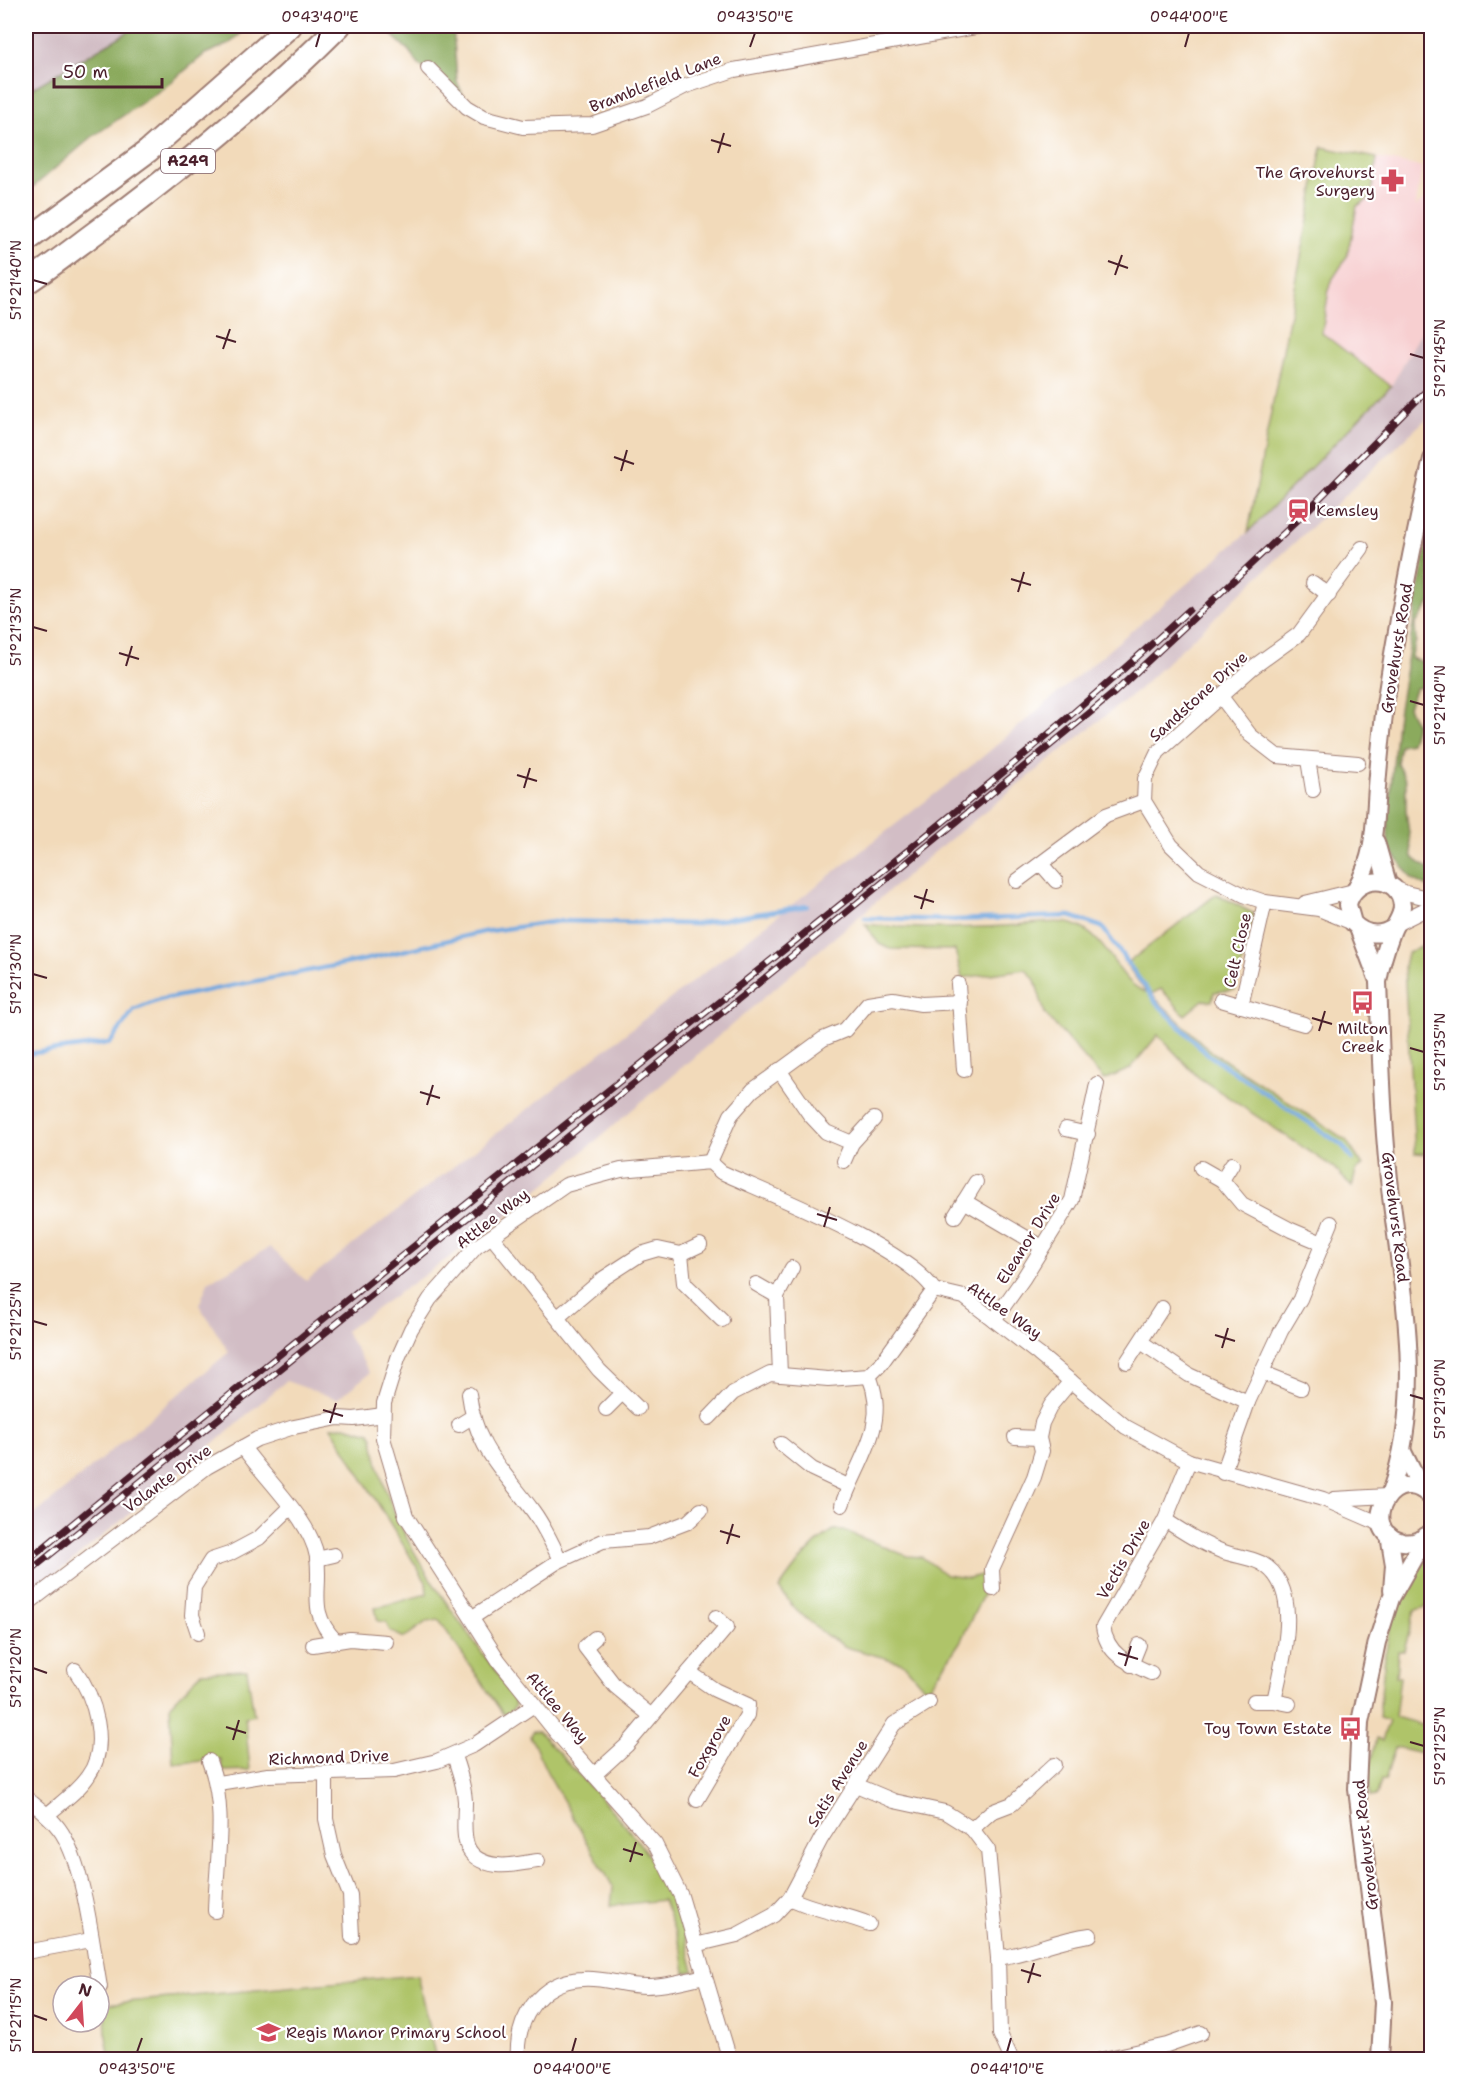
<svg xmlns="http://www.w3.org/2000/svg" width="1457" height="2085" viewBox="0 0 1457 2085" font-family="'Shantell Sans',sans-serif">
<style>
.built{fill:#f7cfd0}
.industrial{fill:#d2bdc5}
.green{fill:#afc469;stroke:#7c724a;stroke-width:1.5}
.forest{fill:#8baa5d;stroke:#6a6444;stroke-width:1.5}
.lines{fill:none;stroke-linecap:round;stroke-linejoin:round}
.stream{stroke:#72a7df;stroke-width:4.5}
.minor-casing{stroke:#9e7c72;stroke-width:16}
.tertiary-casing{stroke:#9e7c72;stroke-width:20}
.trunk-casing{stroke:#9e7c72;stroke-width:26}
.minor{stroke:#fff;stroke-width:14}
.tertiary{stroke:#fff;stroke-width:16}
.trunk{stroke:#fff;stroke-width:22}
.rail-casing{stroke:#4a1f2b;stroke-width:7}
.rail{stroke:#fff;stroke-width:4.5;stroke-dasharray:14;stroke-linecap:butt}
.ticks{fill:none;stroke:#4a1f2b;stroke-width:2}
.labels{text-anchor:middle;stroke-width:4.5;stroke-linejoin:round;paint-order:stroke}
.shield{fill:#fff;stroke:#80626b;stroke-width:1.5}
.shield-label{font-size:15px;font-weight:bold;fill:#4a1f2b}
.street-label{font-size:16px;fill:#4a1f2b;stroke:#fff}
.poi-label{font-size:16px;fill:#4a1f2b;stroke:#fff;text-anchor:end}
.neatline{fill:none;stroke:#4a1f2b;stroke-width:2}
.ticks-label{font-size:15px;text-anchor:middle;fill:#4a1f2b}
</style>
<rect width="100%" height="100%" fill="#fff"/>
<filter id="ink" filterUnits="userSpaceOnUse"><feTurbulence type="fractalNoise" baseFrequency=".0167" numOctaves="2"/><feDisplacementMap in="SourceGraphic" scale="12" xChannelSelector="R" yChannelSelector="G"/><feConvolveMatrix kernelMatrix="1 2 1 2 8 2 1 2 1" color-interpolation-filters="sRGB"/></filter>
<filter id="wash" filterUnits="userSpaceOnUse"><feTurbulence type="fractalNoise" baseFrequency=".008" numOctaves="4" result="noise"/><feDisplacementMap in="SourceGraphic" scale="24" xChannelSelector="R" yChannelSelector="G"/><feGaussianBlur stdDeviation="1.35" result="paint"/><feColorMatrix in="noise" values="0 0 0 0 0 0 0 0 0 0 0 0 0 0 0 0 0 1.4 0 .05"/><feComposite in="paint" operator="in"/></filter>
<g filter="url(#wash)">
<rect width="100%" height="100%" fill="#f2daba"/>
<polygon class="built" points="1377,158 1422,167 1416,206 1431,195 1431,315 1391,386 1322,333 1330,283 1347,257 1357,206 1371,197"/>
<g class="industrial">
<polygon points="26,26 138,26 26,92"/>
<polygon points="1431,315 1432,372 1426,419 1139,689 937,850 505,1218 345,1331 370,1373 337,1399 286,1381 168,1483 26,1598 26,1522 229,1352 199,1305 208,1282 270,1247 306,1281 980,759 1248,532 1391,386"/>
</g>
<g class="green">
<polygon points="1322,147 1377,158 1371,197 1357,206 1347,257 1330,283 1322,333 1391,386 1248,532"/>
<path d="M1217,894L1254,914L1235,990L1214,992L1212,1001L1203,1000L1185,1015L1161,989L1151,994L1209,1050L1346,1140L1363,1166L1356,1170L1352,1187L1334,1168L1198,1077L1158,1035L1130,1069L1104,1080L1045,1014L1035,980L1026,969L962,978L955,950L890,949L879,944L865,924C911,930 959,928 1006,926C1024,925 1059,919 1075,925C1110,938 1118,984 1146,992L1126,964Z"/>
<polygon points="1431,941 1432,941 1431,1154 1415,1153 1404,966 1407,953"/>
<path d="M345,1426L370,1433L373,1438C385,1533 458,1617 511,1693L515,1706L509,1714H503L439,1620L426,1622L404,1638L390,1631L386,1622L378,1621L375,1608L427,1594L426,1582L331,1427Z"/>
<path d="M834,1530H843L907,1556L922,1557L946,1575L969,1578L982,1575L986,1589L960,1642L927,1691L903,1663L846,1647L826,1635L797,1611L779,1589C793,1568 812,1543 834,1530Z"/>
<path d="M1431,1550V1606L1415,1610L1404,1651H1398L1396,1677H1400L1395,1717L1431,1727V1755L1395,1747L1385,1781L1381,1780L1377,1796L1370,1797L1368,1773L1376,1739L1382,1741L1389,1721L1379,1718C1384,1660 1387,1593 1431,1550Z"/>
<polygon points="247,1670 254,1715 245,1717 250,1770 222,1771 221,1759 173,1764 170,1705 202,1672"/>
<path d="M532,1731L539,1732C580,1778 633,1826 664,1880C679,1908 686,1941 694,1971L685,1973L682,1951L663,1900L611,1906L613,1887L547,1772L530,1736Z"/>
<polygon points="417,1975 436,2059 110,2059 106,2037 105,2004"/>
</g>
<g class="forest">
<polygon points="138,26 249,26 229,44 205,54 165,87 92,137 26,193 26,92"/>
<polygon points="382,26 453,26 457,81 465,100 419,65 409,51"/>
<polygon points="1431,517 1429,571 1431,602 1415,625 1416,641 1411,658 1430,665 1431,677 1425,687 1416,688 1408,707 1416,724 1411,743 1400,745 1397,763 1406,781 1406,810 1412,857 1431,871 1431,889 1412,879 1388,846 1388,820 1397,721"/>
</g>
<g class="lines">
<g class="stream">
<polyline points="865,918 953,920 1070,916 1102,927 1155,1001 1206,1053 1342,1145 1352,1159"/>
<polyline points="26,1054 110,1043 134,1010 159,1000 364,960 483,932 560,921 694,924 807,906"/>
<polyline points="1428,1162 1432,1162"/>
</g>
</g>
</g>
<g filter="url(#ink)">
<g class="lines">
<defs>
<g id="minor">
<polyline points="428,68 467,107 484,117 523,127 592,125 647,106 686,86 734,70 981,26"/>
<polyline points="1313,583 1329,595"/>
<polyline points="1222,698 1250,735 1277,756 1358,763"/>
<polyline points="1308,760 1313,790"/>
<polyline points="1042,865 1056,881"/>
<polyline points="1017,881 1106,815 1144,801"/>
<polyline points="1392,887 1406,893 1432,899"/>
<polyline points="1305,903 1354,891"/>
<polyline points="1353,923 1319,909 1265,902 1244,895 1199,872 1171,845 1144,801 1145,779 1158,752 1252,668 1299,634 1362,548"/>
<polyline points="1396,924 1432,906"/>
<polyline points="958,984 964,1070"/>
<polyline points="1221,1000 1304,1024"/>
<polyline points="1241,1006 1265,902"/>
<polyline points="779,1070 810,1115 826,1132 852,1143"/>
<polyline points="1066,1129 1088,1134"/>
<polyline points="844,1161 852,1143 874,1119"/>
<polyline points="710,1162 731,1115 753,1090 823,1039 845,1030 868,1003 893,999 921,1004 960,1002"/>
<polyline points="1201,1168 1222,1180 1242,1204 1291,1230 1322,1243"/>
<polyline points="1222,1180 1232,1164"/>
<polyline points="964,1201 1042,1247"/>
<polyline points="955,1216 976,1182"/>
<polyline points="493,1238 599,1370 638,1408"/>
<polyline points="681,1254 684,1283 722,1320"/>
<polyline points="756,1284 777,1296 792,1268"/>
<polyline points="777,1296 780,1375"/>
<polyline points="558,1317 604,1278 641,1254 658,1249 681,1254 700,1245"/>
<polyline points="994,1320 1023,1279 1072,1200 1097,1084"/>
<polyline points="1141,1342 1189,1375 1248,1402"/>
<polyline points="1127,1362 1162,1308"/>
<polyline points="1261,1372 1301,1388"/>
<path d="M469,1394C476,1450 502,1468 533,1511C544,1526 552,1543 560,1560"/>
<polyline points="606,1409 621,1394"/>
<polyline points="709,1418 733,1393 770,1374 828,1379 869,1376 880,1365 934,1290"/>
<polyline points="459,1425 472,1417"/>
<polyline points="1015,1437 1039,1438"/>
<polyline points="781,1444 812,1469 848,1486"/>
<path d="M243,1447C265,1479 311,1520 317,1557C322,1591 307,1610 335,1640"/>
<polyline points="1223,1473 1248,1402 1281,1331 1300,1299 1331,1223"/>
<polyline points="1334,1499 1387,1496"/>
<path d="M842,1505C857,1461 890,1425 869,1376"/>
<path d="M1165,1520C1183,1532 1200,1543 1221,1551C1234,1556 1249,1557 1261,1563C1305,1587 1282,1663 1274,1701H1254"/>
<polyline points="317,1559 334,1555"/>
<polyline points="993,1589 992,1569 1034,1477 1042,1451 1039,1438 1042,1423 1051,1405 1071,1381"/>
<polyline points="26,1605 207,1467 257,1439 294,1427 338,1418 354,1419 383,1415"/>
<polyline points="473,1617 557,1562 603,1541 649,1537 688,1522 701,1510"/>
<polyline points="198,1633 192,1615 194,1587 211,1560 229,1554 259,1538 290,1508"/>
<polyline points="595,1638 585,1647 615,1686 650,1715"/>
<polyline points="313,1645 350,1639 386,1642"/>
<polyline points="1131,1665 1139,1645"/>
<polyline points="689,1672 715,1690 748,1705 747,1715 697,1800"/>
<path d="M1151,1673C1128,1663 1107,1655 1103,1627L1165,1520L1189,1461"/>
<polyline points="1274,1701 1289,1704"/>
<path d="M454,1756C459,1770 464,1785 465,1801C465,1830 457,1860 497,1865C510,1867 526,1862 538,1861"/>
<path d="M209,1761C228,1809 216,1861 215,1911"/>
<polyline points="326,1775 326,1819 334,1855 350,1895 352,1937"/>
<polyline points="594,1775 627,1745 727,1627 716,1617"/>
<polyline points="218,1783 268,1775 394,1771 437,1761 474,1745 534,1705"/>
<polyline points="856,1785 894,1801 945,1812 972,1829 988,1850 998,1958 1000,2034 1012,2060"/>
<path d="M26,1798C39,1808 53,1819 62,1833C85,1870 92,1943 100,1987"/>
<path d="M47,1815C61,1803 78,1791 88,1776C110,1746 95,1697 75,1670"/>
<polyline points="972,1829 991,1812 1012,1804 1054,1765"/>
<path d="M790,1898C815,1911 843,1913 869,1924"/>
<polyline points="695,1945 737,1935 774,1915 790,1898 821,1839 894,1724 929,1702"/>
<polyline points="26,1952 91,1940"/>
<path d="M998,1958C1030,1953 1058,1939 1090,1935"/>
<path d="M518,2060C515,2020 539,1981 582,1979C603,1977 624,1986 646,1986C666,1986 686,1980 705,1976"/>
<path d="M730,2060L681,1896L655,1844L556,1732L499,1661L406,1516L383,1438L384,1403L398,1358L411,1329L430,1299L476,1247L566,1185L621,1170L710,1162L721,1172C771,1195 907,1248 934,1290L964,1297L1038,1354L1126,1427L1189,1461L1323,1499L1383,1525"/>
<polyline points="1100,2060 1167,2045 1201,2033"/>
</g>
<g id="tertiary">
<polyline points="1376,842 1388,884"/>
<path d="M1356,888C1376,852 1374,826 1377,787C1379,760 1382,732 1385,705C1397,623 1413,541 1432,459"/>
<polyline points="1358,928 1378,981"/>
<polyline points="1403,1452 1422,1490"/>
<path d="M1390,1493C1425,1396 1403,1295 1391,1196C1382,1125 1381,1053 1378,982C1381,964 1386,948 1392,932C1395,923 1402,917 1402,906C1400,873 1354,874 1348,905L1353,923C1365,935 1379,937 1393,928"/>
<path d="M1428,1534C1421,1541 1412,1544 1402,1542C1353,1529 1398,1457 1432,1499"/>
<polyline points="1389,1535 1394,1565 1392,1590"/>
<polyline points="1380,2060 1383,2002 1357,1789 1360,1722 1377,1642 1391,1598 1425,1538"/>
</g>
<g id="trunk">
<polyline points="26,241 148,151 290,26"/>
<path d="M26,283C52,266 77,246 103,227C186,165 266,99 339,26"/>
</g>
</defs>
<use href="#minor" class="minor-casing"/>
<use href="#tertiary" class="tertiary-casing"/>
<use href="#trunk" class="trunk-casing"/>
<use href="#minor" class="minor"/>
<use href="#tertiary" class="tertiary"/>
<use href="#trunk" class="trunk"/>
<defs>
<g id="rail">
<path d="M26,1562C247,1379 471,1200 695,1021C862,887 1032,755 1189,610"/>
<polyline points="26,1574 844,914 1114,693 1301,517 1432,385"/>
</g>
</defs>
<use href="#rail" class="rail-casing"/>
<use href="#rail" class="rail"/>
</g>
</g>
<path class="ticks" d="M316,47L320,33M750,47L755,33M1185,47L1189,33M711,140L731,146M718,153L724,133M1108,261L1128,268M1115,275L1122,255M33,280L47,284M216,336L236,342M223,349L230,329M1410,354L1424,358M614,457L634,464M621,471L627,450M1011,579L1031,585M1018,592L1024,572M33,627L47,631M119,653L139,659M126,666L132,646M1410,701L1424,705M517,775L537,781M524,788L530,768M914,896L934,902M921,909L927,889M33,974L47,978M1312,1018L1332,1024M1319,1031L1325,1011M1410,1048L1424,1052M420,1092L440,1098M427,1105L433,1085M817,1214L837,1220M824,1227L830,1207M33,1321L47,1325M1215,1335L1235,1341M1222,1348L1228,1328M1410,1395L1424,1399M323,1410L343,1416M330,1423L336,1403M720,1531L740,1537M727,1544L733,1524M1118,1653L1138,1659M1125,1666L1131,1646M33,1668L47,1673M226,1727L246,1733M233,1740L239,1720M1410,1742L1424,1746M623,1849L643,1855M630,1862L636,1842M1021,1970L1041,1976M1028,1983L1034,1963M33,2015L47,2020M137,2052L142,2038M572,2052L576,2038M1007,2052L1011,2038"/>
<defs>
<symbol id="pharmacy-bare" viewBox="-9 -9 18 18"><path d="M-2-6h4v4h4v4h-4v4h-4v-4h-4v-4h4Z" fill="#d1495b" stroke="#fff" stroke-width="2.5" paint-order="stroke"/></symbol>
<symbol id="station-bare" viewBox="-9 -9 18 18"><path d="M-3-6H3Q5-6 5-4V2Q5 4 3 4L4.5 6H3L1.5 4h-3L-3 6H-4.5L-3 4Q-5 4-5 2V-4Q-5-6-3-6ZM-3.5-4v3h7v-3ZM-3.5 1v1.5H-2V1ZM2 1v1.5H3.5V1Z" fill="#d1495b" stroke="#fff" stroke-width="2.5" paint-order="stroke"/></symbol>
<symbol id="bus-bare" viewBox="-9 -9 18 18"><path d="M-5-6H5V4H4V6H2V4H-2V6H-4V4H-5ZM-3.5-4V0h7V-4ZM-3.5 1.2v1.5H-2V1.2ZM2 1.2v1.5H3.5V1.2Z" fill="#d1495b" stroke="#fff" stroke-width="2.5" paint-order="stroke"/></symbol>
<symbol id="school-bare" viewBox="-9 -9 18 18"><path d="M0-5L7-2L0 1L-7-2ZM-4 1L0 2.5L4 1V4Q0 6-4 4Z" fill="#d1495b" stroke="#fff" stroke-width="2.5" paint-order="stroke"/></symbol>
</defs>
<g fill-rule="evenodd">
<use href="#pharmacy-bare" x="1376" y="164" width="33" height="33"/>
<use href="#station-bare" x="1282" y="494" width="33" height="33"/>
<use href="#bus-bare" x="1346" y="986" width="33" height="33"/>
<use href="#bus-bare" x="1334" y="1712" width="33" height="33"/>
<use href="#school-bare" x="252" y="2016" width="33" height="33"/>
</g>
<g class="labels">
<rect class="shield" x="161" y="149" width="54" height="24" rx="4.5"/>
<g class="shield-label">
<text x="188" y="166">A249</text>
</g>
<g class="street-label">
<text transform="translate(655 82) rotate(-21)" y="6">Bramblefield Lane</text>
<text transform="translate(1396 648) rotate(-81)" y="6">Grovehurst Road</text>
<text transform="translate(1198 696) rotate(-42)" y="6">Sandstone Drive</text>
<text transform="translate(1237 950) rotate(-77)" y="6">Celt Close</text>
<text transform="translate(1396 1217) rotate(83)" y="6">Grovehurst Road</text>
<text transform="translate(492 1218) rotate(-38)" y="6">Attlee Way</text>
<text transform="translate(1028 1238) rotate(-58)" y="6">Eleanor Drive</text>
<text transform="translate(1005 1310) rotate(35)" y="6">Attlee Way</text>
<text transform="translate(167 1478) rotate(-36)" y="6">Volante Drive</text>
<text transform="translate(1123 1559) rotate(-60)" y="6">Vectis Drive</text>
<text transform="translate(558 1707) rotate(50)" y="6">Attlee Way</text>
<text transform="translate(709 1746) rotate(-60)" y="6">Foxgrove</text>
<text transform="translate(329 1757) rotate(-2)" y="6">Richmond Drive</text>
<text transform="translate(837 1783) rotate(-58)" y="6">Satis Avenue</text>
<text transform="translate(1365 1845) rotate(-96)" y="6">Grovehurst Road</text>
</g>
<g class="poi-label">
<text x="1375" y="178">The Grovehurst<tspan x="1375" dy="18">Surgery</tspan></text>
<text x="1316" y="516" text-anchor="start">Kemsley</text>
<text x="1363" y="1034" text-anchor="middle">Milton<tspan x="1363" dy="18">Creek</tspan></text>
<text x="1332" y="1734">Toy Town Estate</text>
<text x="286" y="2038" text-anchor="start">Regis Manor Primary School</text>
</g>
</g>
<rect width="1457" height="2085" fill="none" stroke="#fff" stroke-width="66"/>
<g transform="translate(81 2004) rotate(17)"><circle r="28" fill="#ffffff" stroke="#b7a5aa" stroke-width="1.5"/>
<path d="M0-4.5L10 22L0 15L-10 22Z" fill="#d1495b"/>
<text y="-9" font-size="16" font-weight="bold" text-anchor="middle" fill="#4a1f2b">N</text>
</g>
<path d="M54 78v9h108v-9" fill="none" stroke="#4a1f2b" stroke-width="3"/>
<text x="63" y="78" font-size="18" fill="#4a1f2b" stroke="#ffffff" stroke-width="4.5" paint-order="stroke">50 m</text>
<rect x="33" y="33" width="1391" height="2019" class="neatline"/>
<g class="ticks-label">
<text x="320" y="22">0°43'40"E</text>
<text x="755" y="22">0°43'50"E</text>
<text x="1189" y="22">0°44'00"E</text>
<text transform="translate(16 280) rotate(-90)" y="5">51°21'40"N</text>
<text transform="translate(1440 358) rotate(-90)" y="5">51°21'45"N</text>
<text transform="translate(16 627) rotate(-90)" y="5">51°21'35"N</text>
<text transform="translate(1440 705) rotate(-90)" y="5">51°21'40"N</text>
<text transform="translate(16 974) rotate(-90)" y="5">51°21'30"N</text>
<text transform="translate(1440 1052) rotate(-90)" y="5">51°21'35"N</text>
<text transform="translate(16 1321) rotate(-90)" y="5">51°21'25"N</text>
<text transform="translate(1440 1399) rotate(-90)" y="5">51°21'30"N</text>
<text transform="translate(16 1668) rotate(-90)" y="5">51°21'20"N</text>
<text transform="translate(1440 1746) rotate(-90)" y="5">51°21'25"N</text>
<text transform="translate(16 2015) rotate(-90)" y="5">51°21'15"N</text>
<text x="137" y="2074">0°43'50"E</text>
<text x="572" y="2074">0°44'00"E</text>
<text x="1007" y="2074">0°44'10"E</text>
</g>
</svg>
